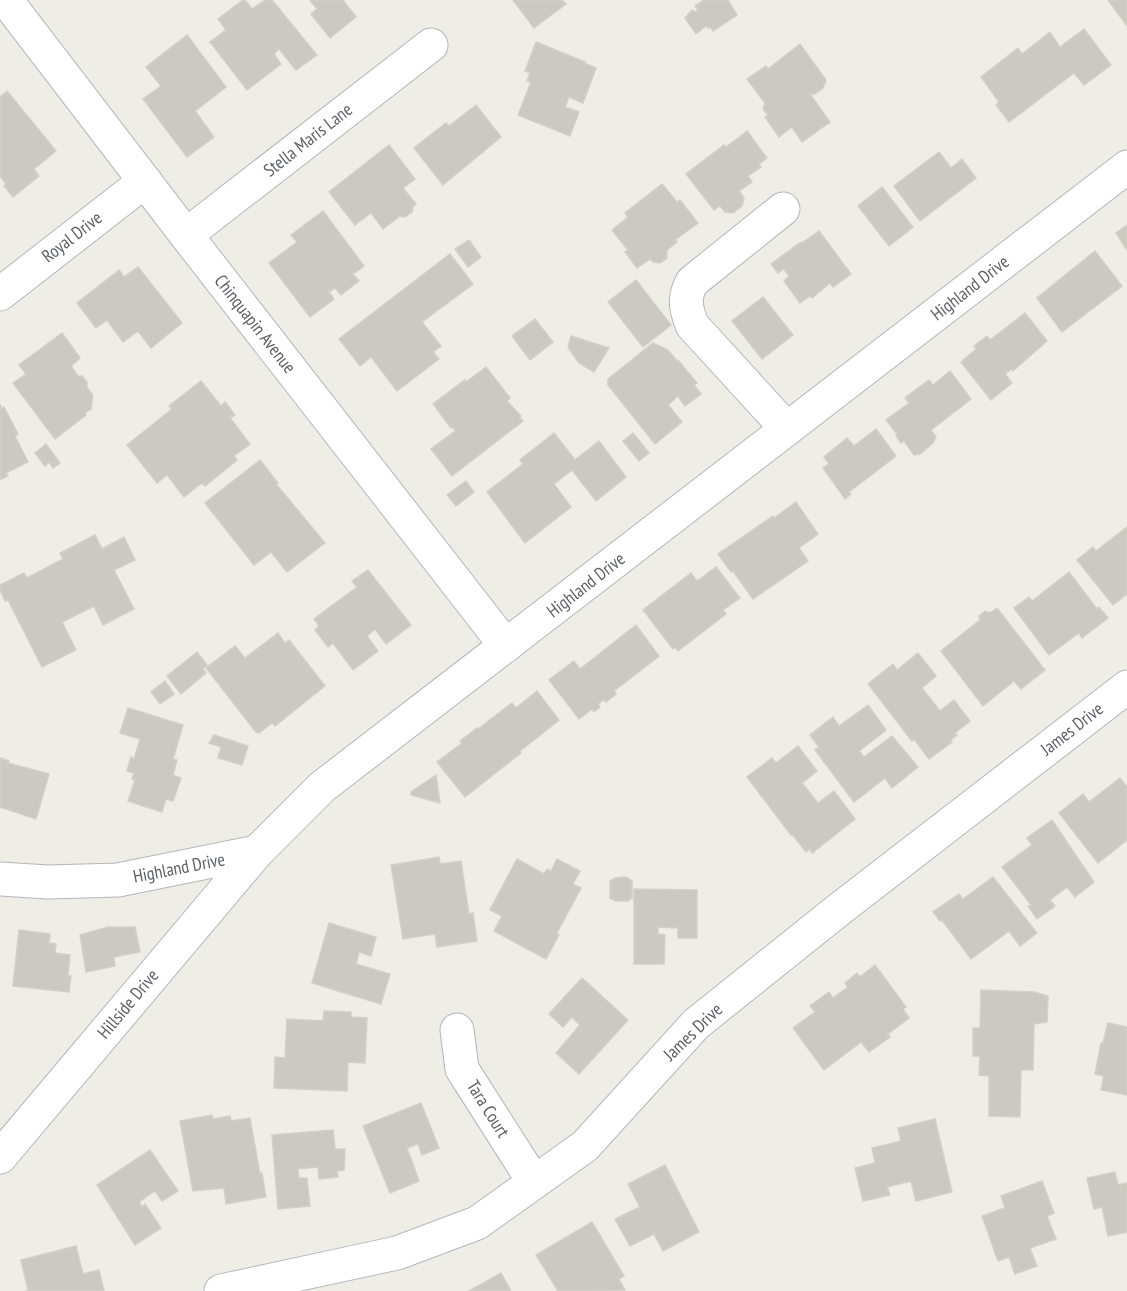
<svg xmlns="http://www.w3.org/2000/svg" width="1127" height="1291" viewBox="0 0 1127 1291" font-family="'PT Sans Narrow',sans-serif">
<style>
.building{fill:#cac9c2;stroke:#d2d1c5;stroke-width:1.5}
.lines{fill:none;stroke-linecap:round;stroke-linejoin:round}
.minor-casing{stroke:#b6b6bb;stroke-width:35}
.minor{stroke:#fff;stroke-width:33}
.labels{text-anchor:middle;stroke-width:4.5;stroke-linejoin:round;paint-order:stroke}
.street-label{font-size:18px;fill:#5d5f65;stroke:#fff}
</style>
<rect width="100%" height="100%" fill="#eeeee6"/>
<g class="building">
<polygon points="243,0 245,0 252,9 265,0 272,0 317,55 296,70 279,49 274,54 281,64 247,90 210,42 226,30 218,19"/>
<polygon points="310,0 343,0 356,17 330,38 311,14 317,9"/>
<polygon points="513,0 562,0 566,4 534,28"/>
<polygon points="704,0 728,0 737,15 713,31 710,27 708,28 706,26 696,34 685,18 692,10 695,12 698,10 695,6"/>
<polygon points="1108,0 1127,0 1127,26"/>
<polygon points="1084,29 1111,65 1084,85 1074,73 1009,122 996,105 999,102 981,77 1018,48 1022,54 1050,32 1060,47"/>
<polygon points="187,35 226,87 195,111 214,137 187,157 143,99 161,86 146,67"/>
<polygon points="536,42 585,62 584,63 596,68 583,103 569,97 565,107 579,112 570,136 518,115 531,82 527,81 530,73 525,71"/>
<polygon points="800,44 826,80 823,88 815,94 810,94 830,122 802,142 792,127 779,137 765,117 768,115 763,109 765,103 747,79 766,66 768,69"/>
<polygon points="7,91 56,151 34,169 39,176 13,197 4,186 6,184 0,176 0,97"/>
<polygon points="476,105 501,137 443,185 414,148 446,123 449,126"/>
<polygon points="747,131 767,158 759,164 761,167 748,176 752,182 739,191 744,198 742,206 733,213 725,212 720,206 714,210 686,174 724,145 726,147"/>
<polygon points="389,145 415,179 403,188 416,204 413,207 412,212 405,217 400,216 383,229 371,213 355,225 329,192"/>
<polygon points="939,152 951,168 962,159 976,178 920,221 894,186"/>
<polygon points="662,184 677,202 680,200 698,223 675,240 677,242 667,250 667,258 660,263 653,262 650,259 637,268 625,252 628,250 612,230 628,217 625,213"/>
<polygon points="882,187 913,227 889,246 858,206"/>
<polygon points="323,211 364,266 353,274 359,281 341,295 335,288 329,292 334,299 310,317 269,263 297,242 291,235"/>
<polygon points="1127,225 1127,250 1116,233"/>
<polygon points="819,231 851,274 833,287 830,283 812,298 810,296 800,303 784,281 789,276 784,269 778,273 771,264 801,242 802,243"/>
<polygon points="469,240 481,257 468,267 455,249"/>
<polygon points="1095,251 1122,286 1062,332 1037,298"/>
<polygon points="450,254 473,284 422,322 441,346 433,352 439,359 397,391 371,357 360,366 339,339"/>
<polygon points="138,267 182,323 151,348 138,331 123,342 107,320 96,328 77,303 119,270 124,277"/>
<polygon points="636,280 671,325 643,347 608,302"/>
<polygon points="763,297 793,335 762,359 732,321"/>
<polygon points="1025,313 1047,341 1013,371 1012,369 1005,374 1012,383 991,400 961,362 976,349 974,346 987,336 990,340"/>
<polygon points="535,319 553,342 530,360 512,336"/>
<polygon points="62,333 80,358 71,366 78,376 82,376 87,382 87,388 93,395 91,409 85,413 86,415 55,439 13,383 26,374 19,365"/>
<polygon points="571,336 609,348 594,372 579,363 568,347"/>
<polygon points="653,343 668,350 677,361 678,360 697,383 694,385 701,394 685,406 678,396 668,405 682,422 655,444 608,385 608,379"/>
<polygon points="486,367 510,398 507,401 521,416 519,417 523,421 452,476 431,449 455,431 453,427 451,428 433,404 465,380 466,382"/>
<polygon points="950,371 971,399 931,430 936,437 933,443 920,454 914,455 904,441 901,443 896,436 897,434 886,420 909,403 905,398 929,380 933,385"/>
<polygon points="201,381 221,406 225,402 235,415 230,418 250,444 234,456 237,460 205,486 202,483 184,497 167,475 157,483 127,445 172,409 169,406"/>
<polygon points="0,404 2,409 4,407 18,434 15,436 28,462 6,473 8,476 0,480"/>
<polygon points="876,429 896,456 849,492 851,494 845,499 823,468 829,464 824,457 847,438 854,446"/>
<polygon points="554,433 575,460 599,441 626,477 596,501 572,470 554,484 571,507 525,543 487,492 523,464 520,460"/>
<polygon points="633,433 649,453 639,461 623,441"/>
<polygon points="46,444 60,463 53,468 49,462 45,466 35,453"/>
<polygon points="260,460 278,483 276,484 325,543 287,572 271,552 254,565 205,503"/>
<polygon points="466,481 474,492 456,506 447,495"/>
<polygon points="796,502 818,534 799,548 808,561 753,599 733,571 731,572 718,554 773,516 774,518"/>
<polygon points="1127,527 1127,594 1113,605 1077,560 1093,547 1096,551"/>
<polygon points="95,535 102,549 124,537 135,560 114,570 134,609 103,625 94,606 62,622 76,650 42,667 8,600 5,601 0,590 0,585 24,573 27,578 63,559 60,553"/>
<polygon points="716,567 740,598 723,610 726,614 678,651 675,647 673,649 643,610 691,573 697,581"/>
<polygon points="368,570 411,625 386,644 375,629 367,636 378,651 353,670 333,643 328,647 315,630 319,626 314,619 357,587 352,581"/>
<polygon points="1069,572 1097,609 1099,607 1108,618 1082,638 1079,633 1049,655 1014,608 1029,597 1032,601"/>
<polygon points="997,608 1045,670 1021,689 1014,681 983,706 941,651 980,620 979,616 985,611 990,613"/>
<polygon points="636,625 659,656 614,691 616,694 606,702 604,700 598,704 600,707 594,712 592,709 579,719 549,680 574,661 580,669"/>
<polygon points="278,633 285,643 289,640 325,686 275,726 272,723 259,733 256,732 206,668 235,646 245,658"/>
<polygon points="197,652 207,665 203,669 206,673 181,694 167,676"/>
<polygon points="918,653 936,676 922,688 940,711 954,700 970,721 955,733 957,735 951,740 952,742 929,759 914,739 912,741 868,684 893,664 897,670"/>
<polygon points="165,681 174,694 160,704 151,692"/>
<polygon points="537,691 559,720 520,751 521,753 465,797 437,762 462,743 460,741 477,728 478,729 512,703 516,708"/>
<polygon points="868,705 886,730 859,751 864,757 892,736 918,767 892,788 885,778 854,802 815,750 819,747 810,735 833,717 839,726"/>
<polygon points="128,708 183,725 173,759 177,760 173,775 181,778 173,801 166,799 162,812 128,801 135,780 132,779 134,773 127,771 131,757 134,759 140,739 120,733"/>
<polygon points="214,735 248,746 242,765 218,758 221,747 209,743"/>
<polygon points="798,746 817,771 802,783 818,803 834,791 855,819 812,853 810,849 806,852 792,834 791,835 747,777 772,758 776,763"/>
<polygon points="0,758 9,761 8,763 49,774 36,819 0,807"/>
<polygon points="436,775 440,803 411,795 411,792"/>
<polygon points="1120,778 1127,787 1127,840 1098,863 1059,813 1083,794 1089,802"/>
<polygon points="1052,820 1094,882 1075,897 1067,887 1050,900 1055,906 1037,919 1028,906 1031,905 1002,867 1032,845 1027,838"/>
<polygon points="439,857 440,864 461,861 469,914 473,913 477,941 437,947 435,934 403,939 391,865"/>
<polygon points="517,859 544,874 547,869 551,871 557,859 580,871 573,884 581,888 557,933 559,935 546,959 494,931 502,916 490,910"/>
<polygon points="626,877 632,881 632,898 628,901 616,901 610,898 610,881 615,878"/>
<polygon points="993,877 1037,933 1020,946 1009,931 971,959 942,920 940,921 933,912 959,894 963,899"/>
<polygon points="634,889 697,890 697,938 678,938 678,928 658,927 658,934 665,935 664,964 634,964"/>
<polygon points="329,923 376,937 371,956 359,952 356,964 390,974 381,1004 312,983"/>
<polygon points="108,927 135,927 140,952 114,957 115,966 86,972 80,935"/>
<polygon points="19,930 50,934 49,943 56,944 55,953 70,955 68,976 71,976 69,992 13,986"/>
<polygon points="875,965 906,1007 903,1009 909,1018 888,1034 890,1037 869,1052 861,1042 824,1070 793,1028 815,1012 810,1006 829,992 833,998 848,987 845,983 857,973 860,977"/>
<polygon points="582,978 628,1020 579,1074 556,1053 580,1025 572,1017 563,1027 549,1014"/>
<polygon points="981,990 1034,992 1048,996 1047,1022 1034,1024 1033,1070 1021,1070 1020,1117 989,1116 989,1076 979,1075 980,1056 973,1056 973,1028 980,1028"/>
<polygon points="324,1011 351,1012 351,1017 367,1018 365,1063 348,1062 347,1091 274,1088 275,1057 285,1058 287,1019 323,1021"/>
<polygon points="1108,1023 1127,1027 1127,1095 1101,1090 1104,1076 1095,1074 1101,1043 1103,1043"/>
<polygon points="421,1103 439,1148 422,1155 418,1144 407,1148 419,1181 390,1193 363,1126"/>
<polygon points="212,1115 213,1119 230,1116 231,1121 250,1118 260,1174 262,1173 266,1197 226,1204 224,1188 193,1191 180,1121"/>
<polygon points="935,1119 952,1192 916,1201 911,1181 887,1187 890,1195 863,1201 855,1168 875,1163 872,1148 901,1141 898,1128"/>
<polygon points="333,1130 335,1149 345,1149 344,1170 337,1171 338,1177 319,1179 318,1167 298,1169 299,1178 307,1178 310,1206 278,1209 272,1135"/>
<polygon points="150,1150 178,1191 162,1201 155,1191 139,1202 142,1207 145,1204 161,1228 135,1245 97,1185"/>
<polygon points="665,1165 699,1232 663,1251 654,1234 630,1246 615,1219 640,1207 628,1184"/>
<polygon points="1115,1172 1118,1185 1127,1183 1127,1232 1108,1236 1102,1207 1094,1209 1087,1178"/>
<polygon points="1042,1181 1054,1213 1047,1216 1056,1239 1030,1248 1037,1266 1015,1274 1009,1257 998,1261 982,1216 1005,1208 1001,1196"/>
<polygon points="592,1222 624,1276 619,1279 625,1290 558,1291 536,1255"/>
<polygon points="76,1246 83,1274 99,1270 104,1291 25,1291 28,1290 21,1260"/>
<polygon points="501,1273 511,1291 469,1291"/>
</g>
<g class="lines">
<defs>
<g id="minor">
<polyline points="6,0 186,235 506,646"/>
<path d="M783,209L692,282C683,298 686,309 692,325L787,429"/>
<polyline points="186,235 431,45"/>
<polyline points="0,294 145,181"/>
<polyline points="0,879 48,882 118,880 257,852"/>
<polyline points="457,1030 462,1069 534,1182"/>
<polyline points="0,1157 257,852 322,787 1127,167"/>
<polyline points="221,1291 397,1253 477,1223 585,1146 696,1024 837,911 1127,687"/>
</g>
</defs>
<use href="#minor" class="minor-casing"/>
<use href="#minor" class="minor"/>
</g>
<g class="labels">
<g class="street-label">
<text transform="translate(308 140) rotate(-38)" y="6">Stella Maris Lane</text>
<text transform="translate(72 237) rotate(-38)" y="6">Royal Drive</text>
<text transform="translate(970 288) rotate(-38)" y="6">Highland Drive</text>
<text transform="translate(255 324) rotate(52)" y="6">Chinquapin Avenue</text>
<text transform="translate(586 585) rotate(-38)" y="6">Highland Drive</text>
<text transform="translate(1072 729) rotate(-38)" y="6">James Drive</text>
<text transform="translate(179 868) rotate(-11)" y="6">Highland Drive</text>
<text transform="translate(128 1004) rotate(-50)" y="6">Hillside Drive</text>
<text transform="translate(693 1032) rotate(-44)" y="6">James Drive</text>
<text transform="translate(488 1109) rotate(58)" y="6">Tara Court</text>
</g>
</g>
</svg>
